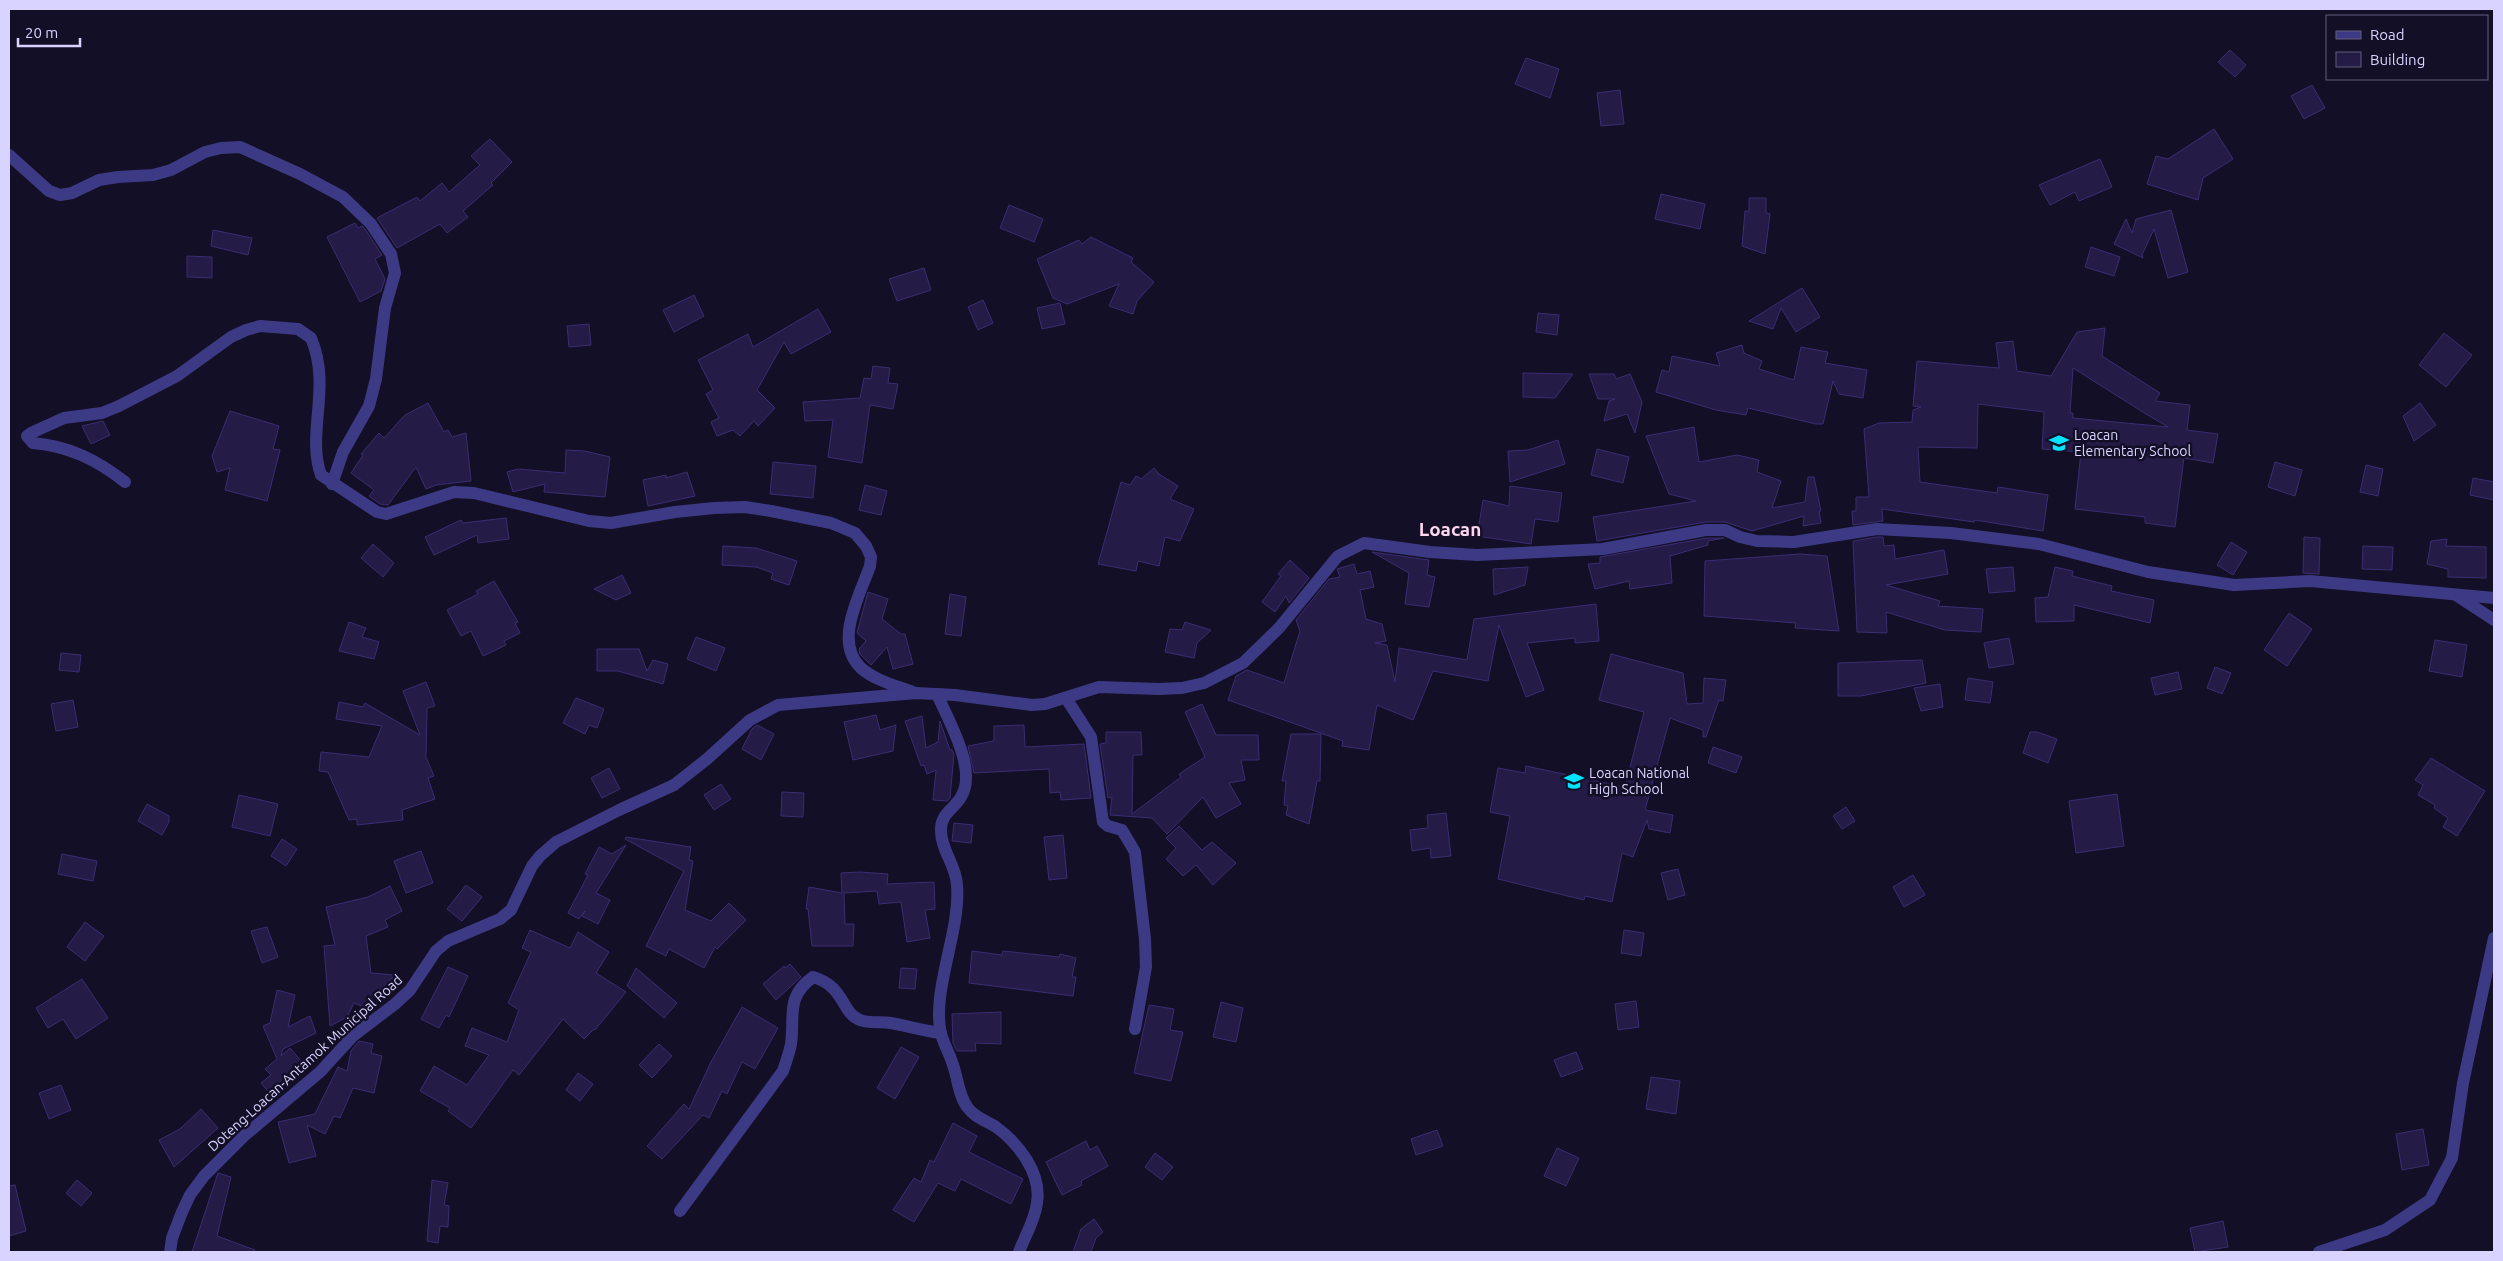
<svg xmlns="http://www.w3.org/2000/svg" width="2503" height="1261" viewBox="0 0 2503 1261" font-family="Ubuntu,sans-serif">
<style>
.building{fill:#241b47;stroke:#3b2d73;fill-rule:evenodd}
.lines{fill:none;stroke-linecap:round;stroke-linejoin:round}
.minor{stroke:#3d3a85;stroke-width:12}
.labels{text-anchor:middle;stroke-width:5;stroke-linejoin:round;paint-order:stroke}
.poi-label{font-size:14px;fill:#d9d4ff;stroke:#130f26;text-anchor:start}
.street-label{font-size:14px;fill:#d9d4ff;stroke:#130f26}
.district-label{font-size:19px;font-weight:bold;fill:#ffd6f0;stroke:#130f26}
</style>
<rect width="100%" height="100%" fill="#130f26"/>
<g class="building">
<polygon points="2230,50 2246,65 2235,77 2218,62"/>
<polygon points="1526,58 1559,69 1550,98 1515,84"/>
<polygon points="2312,85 2325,108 2304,119 2291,96"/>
<polygon points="1620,90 1624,124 1601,126 1597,93"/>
<polygon points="2214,129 2233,159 2203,178 2198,200 2147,184 2156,156 2168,159"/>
<polygon points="490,139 512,162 491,183 493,185 463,211 468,217 447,233 440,224 397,248 377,218 417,197 420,201 442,183 449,192 480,165 471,156"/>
<polygon points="2100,159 2112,187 2079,201 2075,192 2050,205 2039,185"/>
<polygon points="1661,194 1705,204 1700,229 1655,219"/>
<polygon points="1749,198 1766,198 1766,213 1770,214 1765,254 1742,246 1745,211 1749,211"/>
<polygon points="1009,205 1043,219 1034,242 1000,228"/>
<polygon points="2171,210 2188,272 2168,278 2154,229 2142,255 2143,258 2114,244 2126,219 2132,233 2136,219"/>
<polygon points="355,223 358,228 362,226 365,229 382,255 375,259 385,279 381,291 360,302 327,237"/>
<polygon points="213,230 252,238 248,255 211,246"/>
<polygon points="1091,237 1133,258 1131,262 1154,282 1137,301 1133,314 1109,306 1119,284 1067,304 1053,298 1037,259 1079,240 1082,244"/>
<polygon points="2091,247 2120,257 2114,276 2085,267"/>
<polygon points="187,256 212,257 212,278 187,277"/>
<polygon points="924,268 931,290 897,301 889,279"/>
<polygon points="1802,288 1820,317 1796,332 1781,308 1773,329 1749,321"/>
<polygon points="694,295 704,316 674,332 663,310"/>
<polygon points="983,300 993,323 978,330 968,307"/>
<polygon points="1060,303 1065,324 1042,329 1037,308"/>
<polygon points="818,309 831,332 791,354 784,342 757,390 775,408 758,426 754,421 740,436 733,430 717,436 711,422 719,418 706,394 713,390 698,360 748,334 753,347"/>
<polygon points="1538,313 1559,315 1557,335 1536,332"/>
<polygon points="589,324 591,345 569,347 567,326"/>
<path d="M2105,328L2102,356L2160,393L2155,401L2190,405L2187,430L2218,434L2213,463L2184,458L2175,527L2145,523V517L2075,509L2081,452L2042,449L2044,412L1978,404L1977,448L1918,447L1920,482L1997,493L1998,487L2048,495L2043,531L1975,520L1974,522L1882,509L1883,521L1853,525L1852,511H1856V497H1869L1864,429L1879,423L1912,422L1913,410L1921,407L1913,406L1917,361L1999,368L1996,343L2013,341L2017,371L2051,376L2077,332ZM2073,368L2146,414L2168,427L2073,418V413H2070Z"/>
<polygon points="2444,333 2472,355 2446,387 2419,365"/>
<polygon points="1742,345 1744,353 1762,361 1759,369 1794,380 1801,347 1828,352 1825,363 1867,370 1863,398 1839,394 1833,381 1823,424 1816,424 1748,408 1746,415 1716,410 1656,392 1662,370 1669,372 1672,356 1720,366 1716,353"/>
<polygon points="873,366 890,368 888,383 898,384 893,409 870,405 862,463 828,457 833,420 805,421 803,402 860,398 864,378 871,379"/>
<polygon points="1523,373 1573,374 1555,398 1523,397"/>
<polygon points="1589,374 1614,374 1616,379 1630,374 1642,402 1635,433 1627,414 1604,421 1609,401 1615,399 1598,399"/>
<polygon points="428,403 444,432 448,430 452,437 466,433 471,481 436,485 426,489 416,467 388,505 380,504 369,496 374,490 351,473 363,455 361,454 379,433 384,438 405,415"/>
<polygon points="2420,403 2436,425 2414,441 2403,416"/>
<polygon points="230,411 279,426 273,449 280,450 267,501 225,490 230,468 217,472 212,456"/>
<polygon points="103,421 110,435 91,444 82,426"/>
<polygon points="1694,427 1699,462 1737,455 1759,460 1757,472 1781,481 1772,508 1805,502 1808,477 1814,477 1821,511 1819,511 1821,523 1803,526 1804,516 1752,531 1725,522 1706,522 1597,541 1593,517 1696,501 1669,494 1646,436"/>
<polygon points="1558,440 1565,464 1510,482 1508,451 1528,450"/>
<polygon points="1597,449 1629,457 1623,483 1591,475"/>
<polygon points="566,450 585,451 610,457 605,497 544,492 545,484 513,492 507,472 518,469 565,473"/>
<polygon points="773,462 816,466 813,498 770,494"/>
<polygon points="2275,462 2302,470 2295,496 2268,487"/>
<polygon points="2366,465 2383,469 2378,496 2360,492"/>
<polygon points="1154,468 1159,474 1178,486 1170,499 1194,509 1180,541 1165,537 1159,566 1138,561 1136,571 1098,564 1121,482 1130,485 1136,476 1141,479"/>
<polygon points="687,472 695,496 648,506 643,480 666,475 666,478"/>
<polygon points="2473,478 2494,482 2494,500 2470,495"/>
<polygon points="865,485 887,491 881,515 859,510"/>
<polygon points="1510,486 1562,493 1558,522 1535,519 1531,544 1477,536 1483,500 1509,506"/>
<polygon points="506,518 509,539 478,543 477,535 434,555 425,537 461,520 463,523"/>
<polygon points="1877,537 1883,537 1884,546 1894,545 1895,559 1944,550 1948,574 1886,585 1940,601 1938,606 1983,609 1981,632 1945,630 1886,612 1887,633 1857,632 1853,541"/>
<polygon points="2304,537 2320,538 2319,574 2303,573"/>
<polygon points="1707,538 1724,538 1708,541 1708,545 1670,556 1672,583 1630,589 1629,581 1595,589 1588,564 1600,563 1600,557"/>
<polygon points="2447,539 2446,546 2486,547 2486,578 2448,577 2448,569 2427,564 2431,541"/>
<polygon points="2231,542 2247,552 2233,575 2217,565"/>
<polygon points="373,544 394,563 383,577 361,558"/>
<polygon points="723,546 756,548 797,561 789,585 771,579 773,573 756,567 722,565"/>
<polygon points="2363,546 2393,547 2392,570 2362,569"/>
<polygon points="1372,552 1429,560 1427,575 1435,577 1429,607 1405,604 1409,573"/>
<polygon points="1800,554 1827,556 1839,631 1795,628 1796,623 1704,616 1705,561"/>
<polygon points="1290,560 1309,578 1289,603 1286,596 1275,612 1262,602 1281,576 1278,574"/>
<polygon points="1354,564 1357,574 1370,571 1374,587 1360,590 1366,619 1382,624 1386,641 1375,643 1387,645 1395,682 1399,648 1467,660 1474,619 1596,604 1599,641 1575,643 1575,638 1527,643 1544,690 1526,697 1499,625 1488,681 1433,671 1413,720 1377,705 1369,750 1342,746 1343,741 1228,700 1236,676 1247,670 1284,683 1300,631 1296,620 1329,579 1340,577 1337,569"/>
<polygon points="1528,567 1525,585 1494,595 1493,569"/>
<polygon points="2013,567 2015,591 1989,593 1986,569"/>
<polygon points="2055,567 2073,571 2072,576 2112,586 2111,591 2154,600 2150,623 2074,605 2074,621 2036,622 2035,598 2048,597"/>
<polygon points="622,575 631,593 616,600 594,589"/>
<polygon points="494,581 518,622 515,623 520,633 504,641 506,645 483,656 471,631 461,636 447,610 478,594 476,591"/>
<polygon points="868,592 888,599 882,619 901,634 905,634 913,664 893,669 887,647 871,665 860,654 859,649 866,641 857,633"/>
<polygon points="950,594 966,597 961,636 945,634"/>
<polygon points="2289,613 2312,629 2287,666 2264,650"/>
<polygon points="349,622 366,628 362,637 379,642 374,659 339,651"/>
<polygon points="1185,622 1211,630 1197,643 1194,658 1165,652 1170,629 1182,630"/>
<polygon points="696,637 725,648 716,671 687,659"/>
<polygon points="2009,638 2014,664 1989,668 1984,643"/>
<polygon points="2435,640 2467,645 2462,677 2429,671"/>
<polygon points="597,649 639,649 647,671 653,660 668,664 663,684 618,671 597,671"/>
<polygon points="61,653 81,655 79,672 59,670"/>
<polygon points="1611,654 1683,673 1687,704 1703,703 1704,678 1726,680 1723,701 1719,700 1706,737 1703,737 1703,730 1670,718 1645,810 1673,815 1670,833 1649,829 1647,820 1633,857 1622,853 1612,902 1585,896 1584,900 1498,879 1510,816 1490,812 1498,768 1525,773 1526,766 1625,787 1644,712 1599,700"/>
<polygon points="1922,660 1926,683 1861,696 1838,696 1838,663"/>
<polygon points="2215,667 2231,673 2222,694 2207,688"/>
<polygon points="2178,672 2182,689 2155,695 2151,678"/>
<polygon points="1968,678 1993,682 1990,703 1965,700"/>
<polygon points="426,682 435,706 427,708 426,757 434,776 428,778 435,799 402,810 403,820 357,825 357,819 349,820 328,772 319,771 321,752 369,757 382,726 336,719 339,702 363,707 365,703 420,735 403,691"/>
<polygon points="1940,684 1943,707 1921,711 1914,688"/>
<polygon points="576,698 604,709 597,728 589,725 585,734 563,723"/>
<polygon points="73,700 78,727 56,731 51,704"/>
<polygon points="1202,704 1216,735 1258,735 1259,760 1241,760 1245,780 1229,783 1241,804 1216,818 1203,797 1167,834 1152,818 1110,815 1112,797 1108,798 1100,744 1106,743 1106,732 1141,732 1142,755 1133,755 1132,814 1181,777 1179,774 1205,757 1185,712"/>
<polygon points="876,715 880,730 896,725 893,751 853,760 844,722"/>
<polygon points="922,716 926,748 938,742 940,721 950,750 952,750 954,754 950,798 947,801 933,800 936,770 927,774 924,765 921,766 905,721"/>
<polygon points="757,725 774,734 761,760 742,749 752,729"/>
<polygon points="1024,725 1025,747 1084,744 1091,798 1061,800 1060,792 1050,793 1049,769 974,773 968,746 994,741 994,726"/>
<polygon points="2030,732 2037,732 2057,739 2048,763 2023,753"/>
<polygon points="1291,734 1321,734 1320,781 1317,781 1309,824 1286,815 1288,806 1284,805 1286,781 1282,781"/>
<polygon points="1713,747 1742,757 1736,773 1708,763"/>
<polygon points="2431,758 2485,791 2457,836 2443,827 2448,818 2434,808 2435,805 2418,795 2423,785 2415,780"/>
<polygon points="609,768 620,789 602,798 591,778"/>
<polygon points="721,784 731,799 714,810 704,795"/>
<polygon points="782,792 804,793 803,817 781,816"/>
<polygon points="2117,794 2124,846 2076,853 2069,801"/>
<polygon points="239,795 278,804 270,836 232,827"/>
<polygon points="147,804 169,816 169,822 162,835 138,821"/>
<polygon points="1846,807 1855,821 1842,829 1833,816"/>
<polygon points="1446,813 1451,856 1431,858 1430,848 1412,851 1410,830 1428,828 1427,815"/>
<polygon points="954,823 973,825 971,843 952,841"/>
<polygon points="1179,826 1202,850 1212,842 1236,863 1213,885 1196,865 1183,876 1166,859 1176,848 1166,838"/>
<polygon points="1063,835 1067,878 1049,880 1044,837"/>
<polygon points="626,837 691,847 689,860 693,861 685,910 711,921 729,903 746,920 717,949 715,947 704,968 669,949 666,956 646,946 684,871 625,839"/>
<polygon points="282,839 297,849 286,866 271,856"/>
<polygon points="626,845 596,893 610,900 598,924 582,916 585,911 579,919 568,913 588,875 585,874 599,847 612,854"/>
<polygon points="421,851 433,883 406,893 394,861"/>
<polygon points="62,854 97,861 93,881 58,874"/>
<polygon points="1678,869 1685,895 1668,900 1661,873"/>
<polygon points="860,872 888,874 887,884 934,882 935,909 925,910 930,938 907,942 901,902 879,904 877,891 844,893 845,924 854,924 853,946 812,946 808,909 806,909 809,887 842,893 841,873"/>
<polygon points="1913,875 1925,895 1904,907 1893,887"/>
<polygon points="466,885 482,897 462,921 447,909"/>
<polygon points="390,886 402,911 385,920 388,927 366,936 371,973 395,975 364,1007 354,1003 347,1017 330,1026 324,946 335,945 326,907 368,897"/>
<polygon points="85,922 104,936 85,961 67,947"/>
<polygon points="267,927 278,957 262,963 251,931"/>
<polygon points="530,930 570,948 578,932 609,952 596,973 626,992 595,1030 594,1029 584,1039 563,1019 519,1075 513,1070 471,1128 448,1111 450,1108 420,1091 434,1066 467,1085 489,1055 465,1046 472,1028 507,1042 519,1010 508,1003 531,952 522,948"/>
<polygon points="1624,930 1644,933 1641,956 1621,953"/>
<polygon points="972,951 1002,955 1003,951 1059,957 1060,954 1076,958 1072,977 1076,977 1073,996 969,983"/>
<polygon points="790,964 801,977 776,1000 763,984 784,966 785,968"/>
<polygon points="448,967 468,976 449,1017 446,1015 439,1028 421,1019"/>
<polygon points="636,968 677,1003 664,1018 627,986"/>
<polygon points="901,968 917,969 915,989 899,988"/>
<polygon points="82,979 108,1018 76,1039 63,1019 48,1028 36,1008"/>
<polygon points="277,990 295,995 288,1027 310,1016 316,1033 283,1049 281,1056 290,1048 306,1067 272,1096 261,1083 271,1075 265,1069 277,1059 263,1026 270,1023"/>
<polygon points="1636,1001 1639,1027 1618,1030 1615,1004"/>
<polygon points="1221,1002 1243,1008 1236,1042 1213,1037"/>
<polygon points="1149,1005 1174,1009 1170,1030 1183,1032 1171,1081 1134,1073"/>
<polygon points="742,1007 778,1028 755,1069 742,1062 727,1094 722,1091 709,1118 703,1115 662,1159 647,1146 684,1104 689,1109 711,1062"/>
<polygon points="1001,1012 1001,1044 975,1043 976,1051 957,1051 953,1043 952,1014"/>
<polygon points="359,1041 373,1044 371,1053 382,1056 374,1093 353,1088 340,1118 334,1116 325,1134 307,1125 316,1156 289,1163 278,1122 315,1114 338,1067 347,1071 351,1051"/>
<polygon points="659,1044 672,1056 652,1078 639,1065"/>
<polygon points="901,1047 919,1057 895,1099 877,1088"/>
<polygon points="1576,1052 1583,1069 1561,1077 1554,1060"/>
<polygon points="578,1073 593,1084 580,1101 566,1090"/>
<polygon points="1651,1077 1680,1081 1676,1114 1646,1109"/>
<polygon points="61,1085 71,1110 49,1119 39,1093"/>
<polygon points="201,1109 218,1128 174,1167 159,1140 180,1129"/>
<polygon points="953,1123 977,1136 969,1152 1023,1179 1011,1204 961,1179 955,1191 938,1183 914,1222 893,1210 914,1178 921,1182 930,1160 934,1162"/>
<polygon points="2423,1129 2429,1165 2402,1170 2396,1134"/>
<polygon points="1437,1130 1443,1146 1416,1155 1411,1139"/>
<polygon points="1086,1141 1090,1150 1097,1146 1108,1166 1081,1181 1082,1185 1062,1195 1046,1162"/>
<polygon points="1557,1148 1579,1158 1566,1186 1544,1176"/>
<polygon points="1155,1153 1173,1167 1162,1180 1145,1167"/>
<polygon points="218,1173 231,1177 217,1236 255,1250 254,1252 192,1252"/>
<polygon points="77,1180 92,1193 81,1206 66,1193"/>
<polygon points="432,1180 448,1183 444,1205 449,1206 448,1227 440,1226 438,1243 427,1241"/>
<polygon points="15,1185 26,1231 9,1236 9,1186"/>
<polygon points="1094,1219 1103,1232 1096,1238 1091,1252 1073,1252 1081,1229"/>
<polygon points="2223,1221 2228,1247 2195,1252 2190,1228"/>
</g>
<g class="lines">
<g class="minor">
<polyline points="9,155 49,191 60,195 72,193 99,180 118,177 153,175 171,170 205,152 221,148 240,147 300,174 343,197 371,224 391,254 395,273 385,308 376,379 369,406 343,452 332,484"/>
<path d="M125,482C97,460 69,446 33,443L27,436L31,433L64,418L102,413L119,406L177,376L231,337L246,330L260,326L298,329L311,338C332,387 306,433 321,475L377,512L386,514L454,492L474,493L589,521L611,523L675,512L714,508L745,507L771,511L831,523L855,533L866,546L871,557L870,566C860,595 833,642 861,668C874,680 897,686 913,692"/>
<polyline points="2456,595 2494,620"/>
<path d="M937,694C948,720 978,770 961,797C954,809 940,814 941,831C941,850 956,865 957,885C961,931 931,991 941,1034C944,1044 949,1053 952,1062C958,1077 958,1096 968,1108C974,1117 987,1121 996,1127C1018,1143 1042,1173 1037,1203C1035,1220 1025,1236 1019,1252"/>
<polyline points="1066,698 1091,737 1103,822 1108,826 1122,830 1135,852 1145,939 1146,967 1135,1029"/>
<path d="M680,1211L783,1071C786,1062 789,1054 791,1044C795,1017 785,997 813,977C845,986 841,1013 860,1020C870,1024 881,1021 891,1023C908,1026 924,1031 941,1033"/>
<polyline points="170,1252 172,1238 182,1212 190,1195 204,1176 244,1136 320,1072 353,1036 395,1004 410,990 436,951 448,941 500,919 511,910 532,866 540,856 556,842 619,810 674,785 707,759 750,720 778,705 916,693 955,695 1032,705 1045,704 1099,687 1159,689 1182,688 1204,683 1243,663 1279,628 1338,556 1364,543 1430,552 1477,555 1603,549 1706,530 1725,530 1740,537 1757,541 1794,542 1877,529 1951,533 2039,544 2148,572 2234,585 2310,581 2494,598"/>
<polyline points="2319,1252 2385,1230 2430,1200 2452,1158 2463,1083 2494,938"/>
</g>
</g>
<defs>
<symbol id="school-bare" viewBox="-9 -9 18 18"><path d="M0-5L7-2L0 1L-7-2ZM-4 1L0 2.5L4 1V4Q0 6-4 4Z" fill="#00e5ff" stroke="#130f26" stroke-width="2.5" paint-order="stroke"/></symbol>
</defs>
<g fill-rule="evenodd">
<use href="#school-bare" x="2045" y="429" width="28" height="28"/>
<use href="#school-bare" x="1560" y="767" width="28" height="28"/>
</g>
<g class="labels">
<g class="poi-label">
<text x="2074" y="440">Loacan<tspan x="2074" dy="16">Elementary School</tspan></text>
<text x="1589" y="778">Loacan National<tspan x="1589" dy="16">High School</tspan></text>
</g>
<g class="street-label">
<text transform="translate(305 1063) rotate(-42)" y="5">Doteng-Loacan-Antamok Municipal Road</text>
</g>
<g class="district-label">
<text x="1450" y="536">Loacan</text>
</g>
</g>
<rect width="2503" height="1261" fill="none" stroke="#d9d4ff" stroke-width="20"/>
<rect x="2326" y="15" width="162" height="65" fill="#130f26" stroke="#625e7d"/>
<rect x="2336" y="31" width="25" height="8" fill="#3d3a85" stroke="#625e7d"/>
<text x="2370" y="40" font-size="15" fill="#d9d4ff">Road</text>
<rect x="2336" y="52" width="25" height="15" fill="#241b47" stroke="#625e7d"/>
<text x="2370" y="65" font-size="15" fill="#d9d4ff">Building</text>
<path d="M18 38v8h62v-8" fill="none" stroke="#d9d4ff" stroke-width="2.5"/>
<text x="25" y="38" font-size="15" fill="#d9d4ff" stroke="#130f26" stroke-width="4" paint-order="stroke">20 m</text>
</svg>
